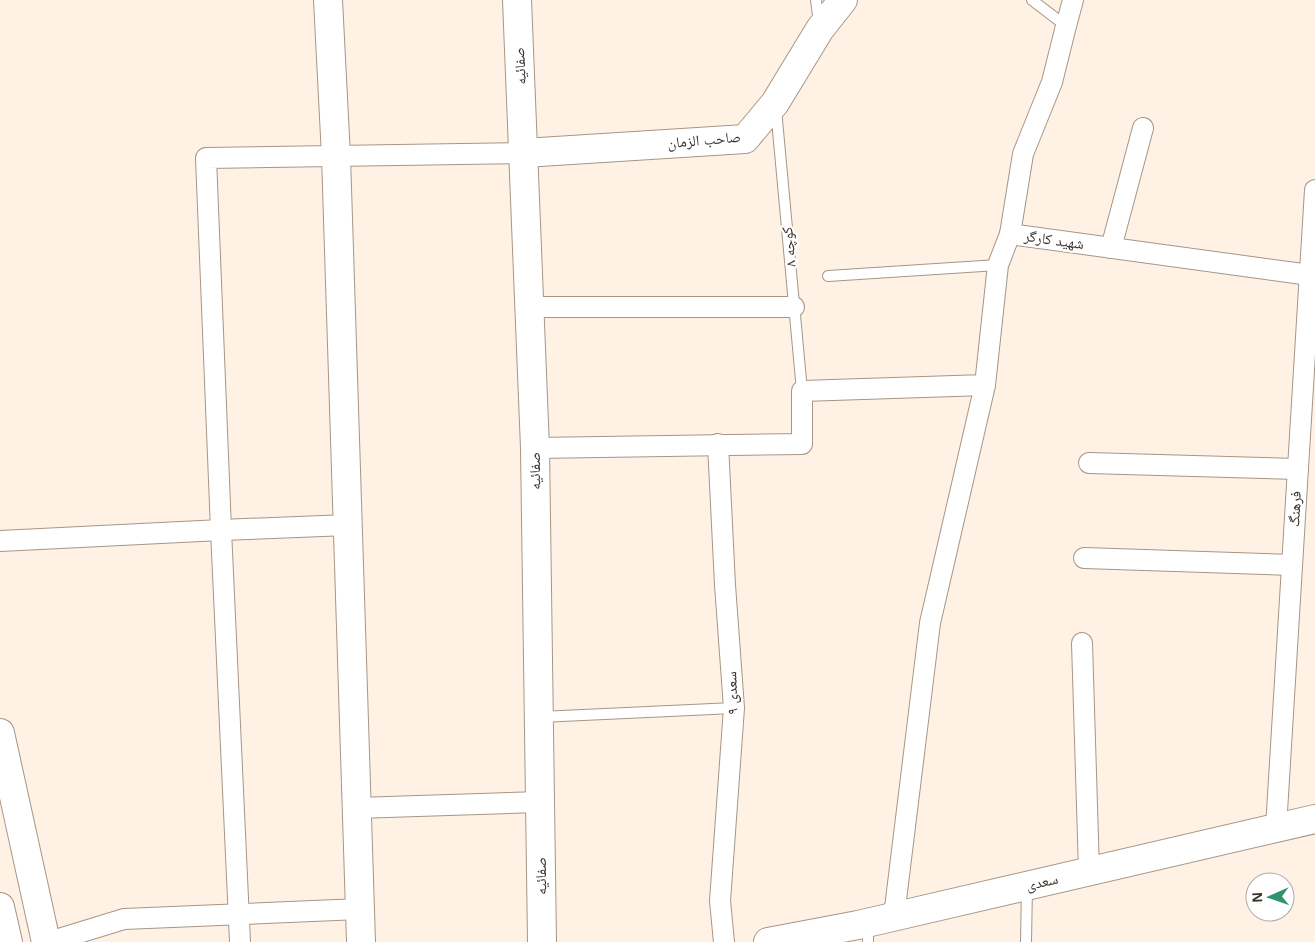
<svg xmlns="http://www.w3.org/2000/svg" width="1315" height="942" viewBox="0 0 1315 942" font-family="Helvetica,'Noto Naskh Arabic',sans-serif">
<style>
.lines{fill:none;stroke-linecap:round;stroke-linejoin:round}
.lane-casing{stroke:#a59687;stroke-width:12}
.street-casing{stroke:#a59687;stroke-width:22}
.secondary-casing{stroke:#a59687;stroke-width:30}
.primary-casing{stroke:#a59687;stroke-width:30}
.lane{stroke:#fff;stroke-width:10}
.street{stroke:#fff;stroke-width:20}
.secondary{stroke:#fff;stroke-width:28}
.primary{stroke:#fff;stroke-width:28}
.labels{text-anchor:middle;stroke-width:4.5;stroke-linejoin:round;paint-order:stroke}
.street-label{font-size:15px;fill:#38322b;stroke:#fff}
</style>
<rect width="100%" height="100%" fill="#fff2e5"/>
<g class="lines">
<defs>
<g id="lane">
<polyline points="816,0 819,23"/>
<polyline points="1032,0 1066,26"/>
<polyline points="776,109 802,391"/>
<polyline points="828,276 998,265"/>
<polyline points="540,717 734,708"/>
<polyline points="868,942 868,923"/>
<polyline points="1026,942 1027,886"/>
</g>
<g id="street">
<polyline points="1073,0 1066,26 1052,82 1023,154 1010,234 1310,275"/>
<polyline points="1111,248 1143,128"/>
<polyline points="530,307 794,307"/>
<polyline points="718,444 725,585 734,708 720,901 724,942"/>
<polyline points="535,448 802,444 802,391 985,385 998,265 1010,234"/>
<polyline points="1089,463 1298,469"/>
<polyline points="0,541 221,530 206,158 524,153"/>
<polyline points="1084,558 1292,565"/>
<polyline points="1082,643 1089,871"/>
<polyline points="357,808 540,802"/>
<polyline points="1276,828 1315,190"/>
<polyline points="894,916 930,623 985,385"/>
<polyline points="49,942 124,919 360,909"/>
<polyline points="240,942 221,530 348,525"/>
</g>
<g id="secondary">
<polyline points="328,0 336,156 361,942"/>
<polyline points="517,0 535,448 542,942"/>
<polyline points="524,153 745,139 775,103 820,29 843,0"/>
<polyline points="768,942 858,925 1315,819"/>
</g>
<g id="primary">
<polyline points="0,733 46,942"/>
<polyline points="0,907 8,942"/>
</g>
</defs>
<use href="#lane" class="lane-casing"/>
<use href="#street" class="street-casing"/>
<use href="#secondary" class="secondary-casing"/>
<use href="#primary" class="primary-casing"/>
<use href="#lane" class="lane"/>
<use href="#street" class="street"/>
<use href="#secondary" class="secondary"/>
<use href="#primary" class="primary"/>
</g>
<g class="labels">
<g class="street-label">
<text transform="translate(520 66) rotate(-93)" y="5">صفائیه</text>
<text transform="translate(704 140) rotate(-5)" y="5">صاحب الزمان</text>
<text transform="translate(1054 240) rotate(8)" y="5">شهید کارگر</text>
<text transform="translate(789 247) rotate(-96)" y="5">کوچه ۸</text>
<text transform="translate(535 471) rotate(-91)" y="5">صفائیه</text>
<text transform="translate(1295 509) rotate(-87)" y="5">فرهنگ</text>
<text transform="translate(732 693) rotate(-92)" y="5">سعدی ۹</text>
<text transform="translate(541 876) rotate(-91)" y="5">صفائیه</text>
<text transform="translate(1042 882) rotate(-13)" y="5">سعدی</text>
</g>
</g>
<g transform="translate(1270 897) rotate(268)"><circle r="24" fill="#ffffff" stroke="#afadaa"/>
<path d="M0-4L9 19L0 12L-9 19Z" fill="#31936e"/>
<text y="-8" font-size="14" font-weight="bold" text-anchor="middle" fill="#38322b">N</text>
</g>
</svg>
